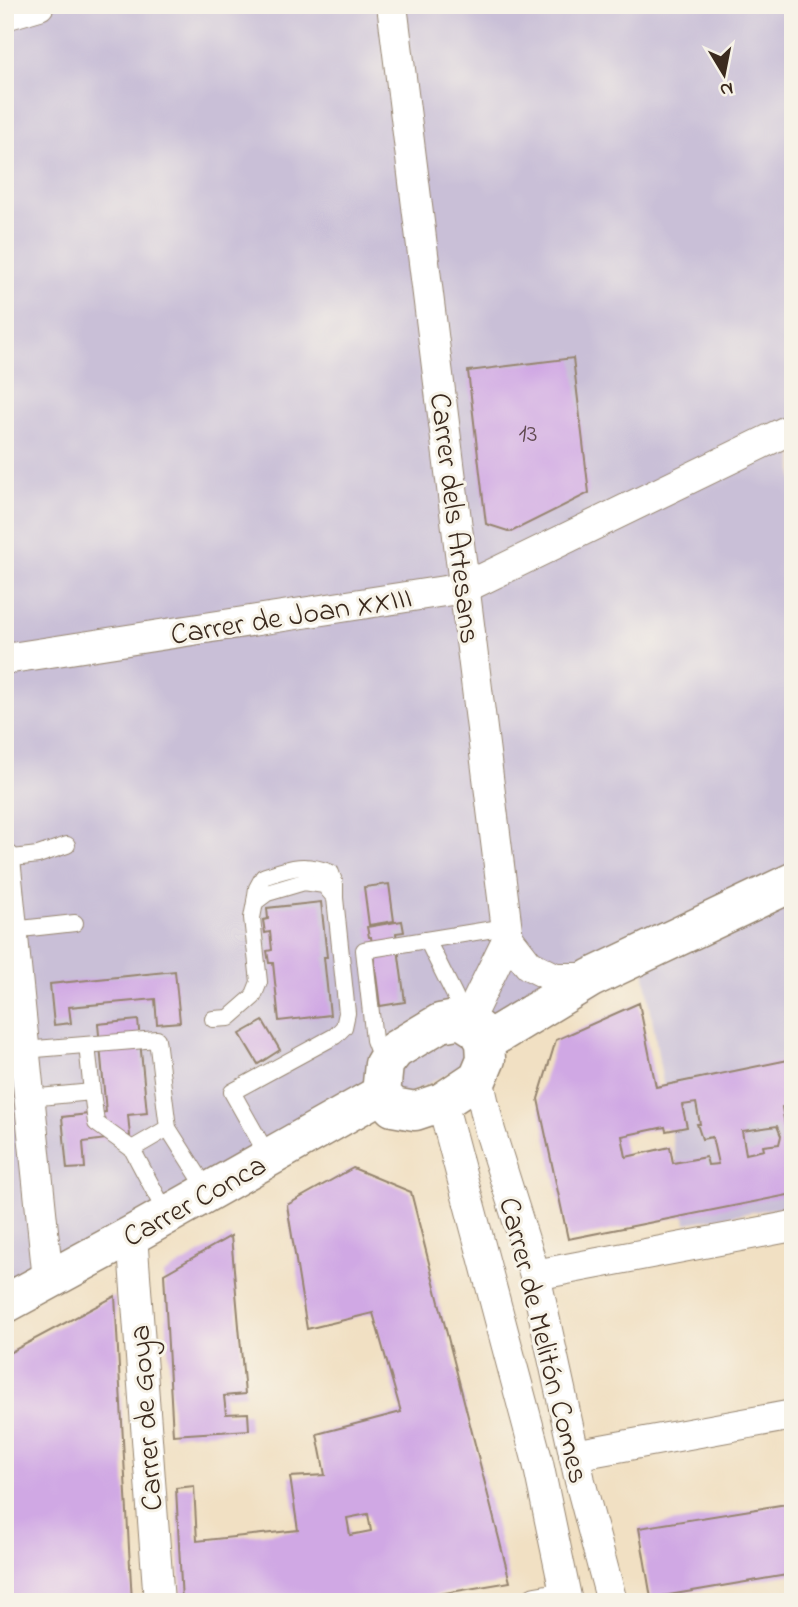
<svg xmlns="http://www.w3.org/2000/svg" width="798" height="1607" viewBox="0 0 798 1607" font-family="'Indie Flower',sans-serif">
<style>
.industrial{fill:#c9bfd7}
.building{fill:#d0a8e4;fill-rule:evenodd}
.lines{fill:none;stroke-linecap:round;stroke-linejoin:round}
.lane-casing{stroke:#968570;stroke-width:18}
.street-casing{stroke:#968570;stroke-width:32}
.secondary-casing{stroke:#968570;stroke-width:41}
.lane{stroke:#fff;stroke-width:16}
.street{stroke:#fff;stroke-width:30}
.secondary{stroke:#fff;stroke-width:38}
.labels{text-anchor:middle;stroke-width:6;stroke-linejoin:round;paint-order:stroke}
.number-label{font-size:26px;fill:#604a50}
.street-label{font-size:30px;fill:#3b2a1e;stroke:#f7f3e8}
</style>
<rect width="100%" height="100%" fill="#f7f3e8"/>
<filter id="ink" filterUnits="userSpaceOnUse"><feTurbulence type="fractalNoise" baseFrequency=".0143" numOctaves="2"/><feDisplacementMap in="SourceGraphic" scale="14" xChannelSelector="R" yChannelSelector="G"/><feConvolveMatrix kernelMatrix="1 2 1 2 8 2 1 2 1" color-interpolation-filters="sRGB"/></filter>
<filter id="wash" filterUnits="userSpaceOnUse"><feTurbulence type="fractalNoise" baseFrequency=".00686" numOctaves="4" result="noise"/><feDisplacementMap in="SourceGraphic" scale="28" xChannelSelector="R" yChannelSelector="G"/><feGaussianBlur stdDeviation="1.57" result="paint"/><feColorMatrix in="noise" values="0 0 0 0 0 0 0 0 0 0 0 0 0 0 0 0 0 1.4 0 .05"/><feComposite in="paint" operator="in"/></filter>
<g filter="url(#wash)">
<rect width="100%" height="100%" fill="#f1e0c3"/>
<polygon class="industrial" points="5,5 793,5 793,1205 686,1223 644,969 5,1309"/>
<g id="blocks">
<g class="building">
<polygon points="573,358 589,493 511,532 486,524 468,371"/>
<polygon points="389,884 394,921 369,925 364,887"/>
<polygon points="321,902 327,957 324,957 330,1015 279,1021 273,963 269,963 267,951 272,950 270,932 265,933 263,920 268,919 267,908"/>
<polygon points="402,921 404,932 396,933 405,1002 380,1006 371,937 369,937 367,927"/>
<polygon points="175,971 180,1022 157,1024 155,999 69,1007 71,1023 54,1025 50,984"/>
<path d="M639,1003L656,1087L793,1059V1105L782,1107L785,1125L793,1123V1194L568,1239L538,1099L556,1040ZM696,1103L700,1124H697L702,1139L712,1137L718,1164L708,1165L706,1157L673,1163L670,1147L626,1157L622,1136L665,1127L666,1131L687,1127L682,1105ZM777,1126L781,1136L779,1144L763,1146L764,1150L746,1154L742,1131Z"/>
<polygon points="138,1020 147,1113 128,1115 130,1136 83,1142 85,1168 67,1169 62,1117 106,1112 98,1024"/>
<polygon points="263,1021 280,1050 258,1064 240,1034"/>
<path d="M353,1168L411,1192L510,1582L392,1602H182L176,1488L194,1486L197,1541L298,1530L290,1477L325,1475L317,1434L401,1412L373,1313L307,1329L287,1205ZM368,1514L371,1531L350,1535L347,1518Z"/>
<polygon points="231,1236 245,1394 224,1396 226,1414 248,1413 249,1430 173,1435 164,1274"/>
<polygon points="115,1296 132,1602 5,1602 5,1355"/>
<polygon points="793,1503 793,1574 651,1598 639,1528"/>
</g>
</g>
</g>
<g filter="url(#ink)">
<use href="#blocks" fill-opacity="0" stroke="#968570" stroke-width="2"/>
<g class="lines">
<defs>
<g id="lane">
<polyline points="5,859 38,855 67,845"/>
<path d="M255,902L257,888L263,877C290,868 303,862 331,873L335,884V898"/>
<polyline points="12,930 75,923"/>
<polyline points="427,940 455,996 461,1019"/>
<polyline points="213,1019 229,1018 253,997 259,982 252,918 255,902 267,893 304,882 324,885 335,898 347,1013 344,1027 335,1036 232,1092 269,1158"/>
<polyline points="87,1045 92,1092"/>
<polyline points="24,1050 157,1039 168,1128 208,1191"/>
<polyline points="383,1064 374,1040 364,950 506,927"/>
<polyline points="29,1098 92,1092 96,1123 132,1149 167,1215"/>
<polyline points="132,1149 168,1128"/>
</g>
<g id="street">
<polyline points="392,5 508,938 467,1022"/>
<polyline points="5,15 39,5"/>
<polyline points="5,659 464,588 793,428"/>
<polyline points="5,859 48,1280"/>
<polyline points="508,938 529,965 555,978 591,978"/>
<polyline points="478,1078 490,1131 535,1275 580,1481 612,1602"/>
<polyline points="442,1102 538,1463 567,1602"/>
<polyline points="132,1235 159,1602"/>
<polyline points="535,1275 793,1226"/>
<polyline points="574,1455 793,1415"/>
<polyline points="536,1602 565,1597"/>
</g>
<g id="secondary">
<polygon points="461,1019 478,1030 485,1042 486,1059 478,1078 442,1102 415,1111 393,1107 381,1094 384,1064 395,1050 440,1023"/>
<polyline points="485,1042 591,978 793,882"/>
<polyline points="5,1304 132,1235 381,1094"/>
</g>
</defs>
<use href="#lane" class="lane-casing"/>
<use href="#street" class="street-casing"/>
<use href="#secondary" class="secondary-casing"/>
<use href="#lane" class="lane"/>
<use href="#street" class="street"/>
<use href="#secondary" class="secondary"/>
</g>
</g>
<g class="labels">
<g class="number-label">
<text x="528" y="441">13</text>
</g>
<g class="street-label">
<text transform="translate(456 518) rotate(83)" y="10">Carrer dels Artesans</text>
<text transform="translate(291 615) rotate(-9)" y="10">Carrer de Joan XXIII</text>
<text transform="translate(194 1200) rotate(-29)" y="10">Carrer Conca</text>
<text transform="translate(545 1340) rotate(76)" y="10">Carrer de Melitón Comes</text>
<text transform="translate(145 1418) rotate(-94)" y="10">Carrer de Goya</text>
</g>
</g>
<rect width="798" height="1607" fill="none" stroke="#f7f3e8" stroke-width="28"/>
<g transform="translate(724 74) rotate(170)" stroke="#f7f3e8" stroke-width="5" paint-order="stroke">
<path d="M0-5L12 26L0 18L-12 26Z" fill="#3b2a1e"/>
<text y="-10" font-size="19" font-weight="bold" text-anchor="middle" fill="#3b2a1e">N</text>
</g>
</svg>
